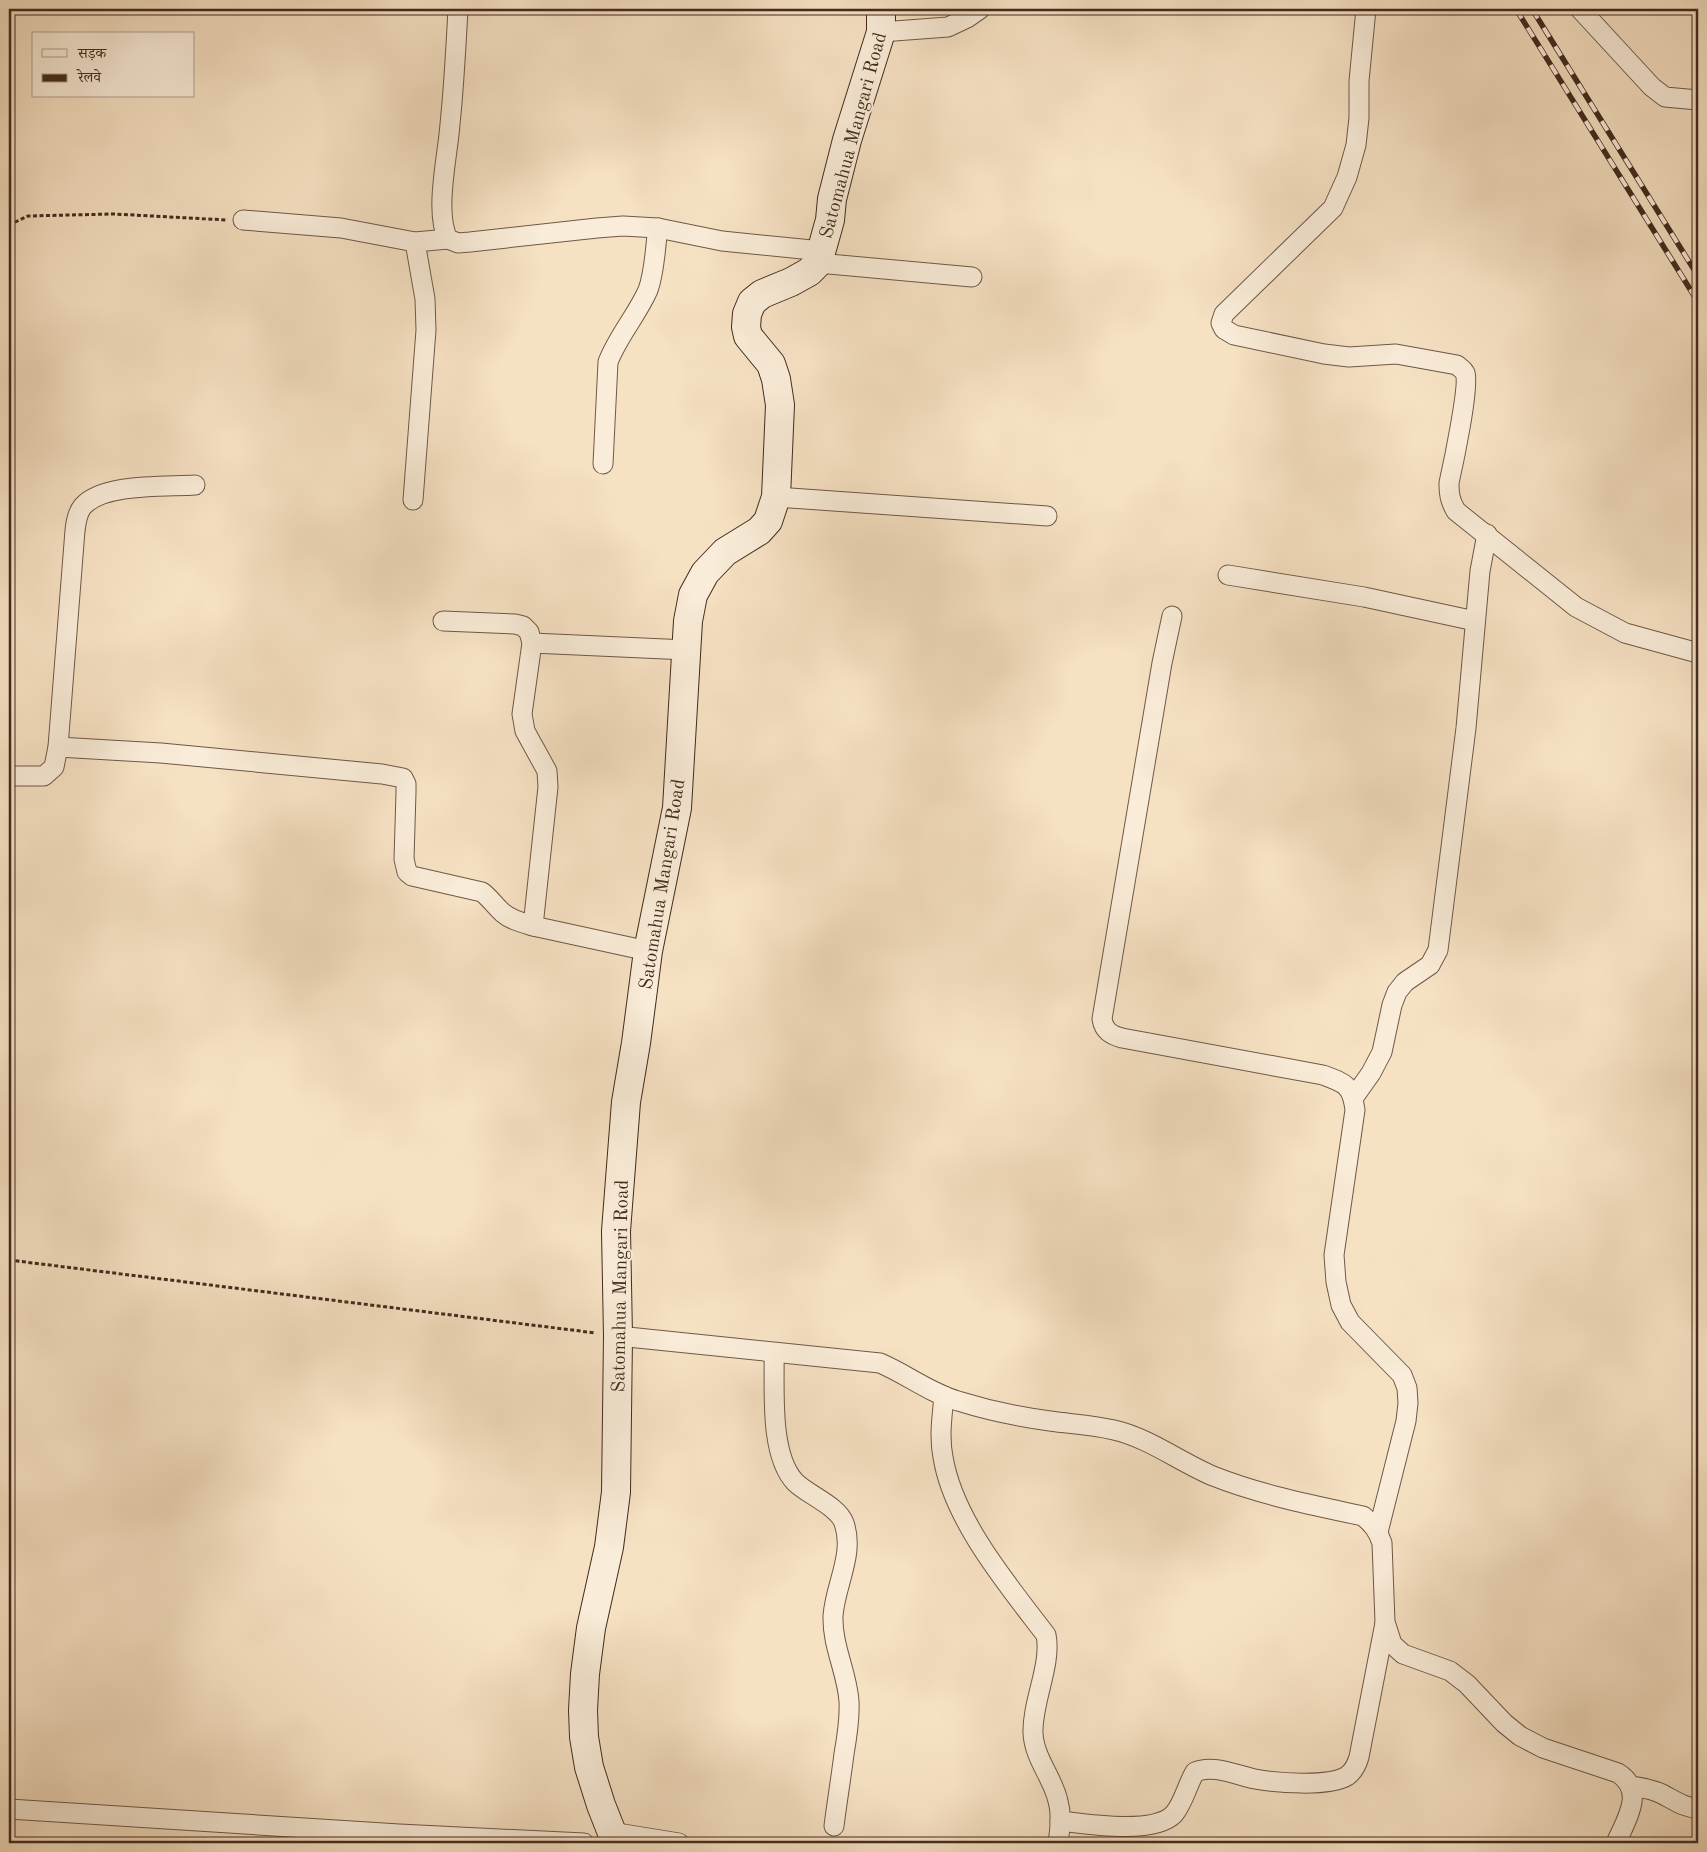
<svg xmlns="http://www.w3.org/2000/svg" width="1707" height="1852" viewBox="0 0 1707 1852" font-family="'Old Standard TT','Noto Serif Devanagari',serif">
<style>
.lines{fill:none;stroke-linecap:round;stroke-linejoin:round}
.street-casing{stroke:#6f5847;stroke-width:21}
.secondary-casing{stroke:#422b1e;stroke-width:30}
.path{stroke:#422b1e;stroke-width:3;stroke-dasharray:4 2.5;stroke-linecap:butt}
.street{stroke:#f9ecd8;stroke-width:19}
.secondary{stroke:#f9ecd8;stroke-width:28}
.rail-casing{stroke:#422b1e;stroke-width:5.5}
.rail{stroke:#f9ecd8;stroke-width:4;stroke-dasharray:11;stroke-linecap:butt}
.labels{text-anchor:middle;stroke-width:4;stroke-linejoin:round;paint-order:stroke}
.street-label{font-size:19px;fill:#422b1e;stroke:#f9ecd8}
</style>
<rect width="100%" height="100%" fill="#f6e1c3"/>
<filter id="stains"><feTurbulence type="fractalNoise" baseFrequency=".004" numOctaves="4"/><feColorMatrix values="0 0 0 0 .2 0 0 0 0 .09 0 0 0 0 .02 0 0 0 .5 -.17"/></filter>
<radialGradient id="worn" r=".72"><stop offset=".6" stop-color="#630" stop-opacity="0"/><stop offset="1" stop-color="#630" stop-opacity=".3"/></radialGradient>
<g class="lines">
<defs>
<g id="street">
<path d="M458,9C456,47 454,86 450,124C448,155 434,212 448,239L458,243L470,242L597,228L623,226L658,228L722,241L822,251"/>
<path d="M1366,9L1359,81V118L1356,145L1347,177L1333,208L1224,314L1221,323L1224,329L1234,335L1324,354L1349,357L1396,354L1457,365C1460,368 1463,369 1465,373C1470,385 1453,465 1449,483C1449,494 1450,501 1456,511L1576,607L1625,633L1698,653"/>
<polyline points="1580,9 1652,87 1665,97 1698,100"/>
<polyline points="881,32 948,27 967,18 980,9"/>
<polyline points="243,220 341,228 415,242 448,239"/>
<polyline points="818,263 972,277"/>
<path d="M603,464L608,362C618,336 637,315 648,290C655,271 655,248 658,228"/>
<polyline points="776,497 1047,516"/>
<polyline points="413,500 426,330 425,299 415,242"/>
<polyline points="1228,575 1364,597 1475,621"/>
<path d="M1172,616L1162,663L1102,1019C1104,1031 1111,1035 1122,1038L1323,1075C1345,1083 1352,1085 1355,1110L1334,1255L1336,1282L1341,1305L1350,1322L1402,1375L1407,1388L1408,1403L1406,1421L1378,1532"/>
<polyline points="443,621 515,624 523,626 529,632 532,643 522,714 525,731 547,771 548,787 533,926"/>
<polyline points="532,643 687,650"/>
<path d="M58,747L161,753L382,774L403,778L406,784V792L404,859L407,872L412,876L482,892C490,898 495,906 503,913C511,920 523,923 533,926L648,951"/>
<path d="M9,776H44L54,767L58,747L74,543C75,532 75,515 83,506C104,483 165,487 195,485"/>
<polyline points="1354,1097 1371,1073 1382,1052 1392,1005 1397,992 1405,982 1430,965 1438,950 1466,728 1480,571 1487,534"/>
<path d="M618,1336L880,1363C906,1374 930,1393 958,1401C987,1410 1019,1417 1050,1421C1071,1424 1093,1425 1114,1430C1149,1438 1180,1462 1213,1476C1261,1495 1312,1505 1363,1516C1373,1524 1378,1531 1382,1543L1385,1622L1392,1644L1403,1654L1450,1671L1467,1684L1504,1723L1520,1736L1543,1748L1618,1773C1646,1791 1626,1820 1616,1843"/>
<path d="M774,1353C775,1389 769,1454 795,1482C808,1495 838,1506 844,1523C855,1554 835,1585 833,1616C832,1646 847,1672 849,1701C850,1719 847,1737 844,1754C841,1778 837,1802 834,1826"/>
<path d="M944,1396C942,1417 939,1437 943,1457C953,1520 1008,1585 1046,1635C1052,1664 1032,1702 1033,1733C1034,1758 1053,1778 1058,1801C1062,1815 1060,1830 1058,1843"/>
<path d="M1631,1786C1642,1788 1652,1789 1662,1794C1674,1800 1684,1808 1698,1808"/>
<polyline points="9,1809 399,1834 584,1843"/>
<path d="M1060,1821C1086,1824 1154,1835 1174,1814C1184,1802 1187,1785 1195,1772C1213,1764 1236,1775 1255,1779C1276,1783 1329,1787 1347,1776C1354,1771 1357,1764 1359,1757L1385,1623"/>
<polyline points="611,1832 679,1843"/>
</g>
<polyline id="secondary" points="616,1843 601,1805 589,1767 584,1737 583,1710 585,1674 591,1628 609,1547 616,1492 618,1336 616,1231 626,1102 636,1043 648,951 677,808 688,621 693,595 705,573 725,552 759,531 768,521 776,497 780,405 776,379 771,364 748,336 746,327 747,314 752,302 762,294 791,282 809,272 818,263 830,220 832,199 847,140 881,32 881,9"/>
</defs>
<use href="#street" class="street-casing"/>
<use href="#secondary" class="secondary-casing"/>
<g class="path">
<polyline points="9,225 28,216 68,215 114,214 227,220"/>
<polyline points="9,1260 596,1333"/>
</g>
<use href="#street" class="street"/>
<use href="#secondary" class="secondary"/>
<defs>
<g id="rail">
<polyline points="1516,9 1698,302"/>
<polyline points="1532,9 1698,276"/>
</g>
</defs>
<use href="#rail" class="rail-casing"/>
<use href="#rail" class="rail"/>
</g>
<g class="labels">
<g class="street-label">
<text transform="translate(852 135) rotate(-75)" y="7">Satomahua Mangari Road</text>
<text transform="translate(661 884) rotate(-81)" y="7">Satomahua Mangari Road</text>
<text transform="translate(619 1286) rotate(-89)" y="7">Satomahua Mangari Road</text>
</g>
</g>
<rect width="1707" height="1852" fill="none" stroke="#f6e1c3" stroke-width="30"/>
<rect x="10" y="10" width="1687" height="1832" fill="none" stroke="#422b1e" stroke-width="2.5"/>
<rect x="15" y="15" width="1677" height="1822" fill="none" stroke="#422b1e"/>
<rect x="32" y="32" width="162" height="65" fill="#f9ecd8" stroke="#b09f8e"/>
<rect x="42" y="49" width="25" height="8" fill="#f9ecd8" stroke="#b09f8e"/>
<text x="78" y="58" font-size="15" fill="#422b1e">सड़क</text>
<rect x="42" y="74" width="25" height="8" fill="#422b1e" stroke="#b09f8e"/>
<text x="78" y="82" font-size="15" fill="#422b1e">रेलवे</text>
<rect width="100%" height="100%" filter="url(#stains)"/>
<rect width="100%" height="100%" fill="url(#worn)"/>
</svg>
